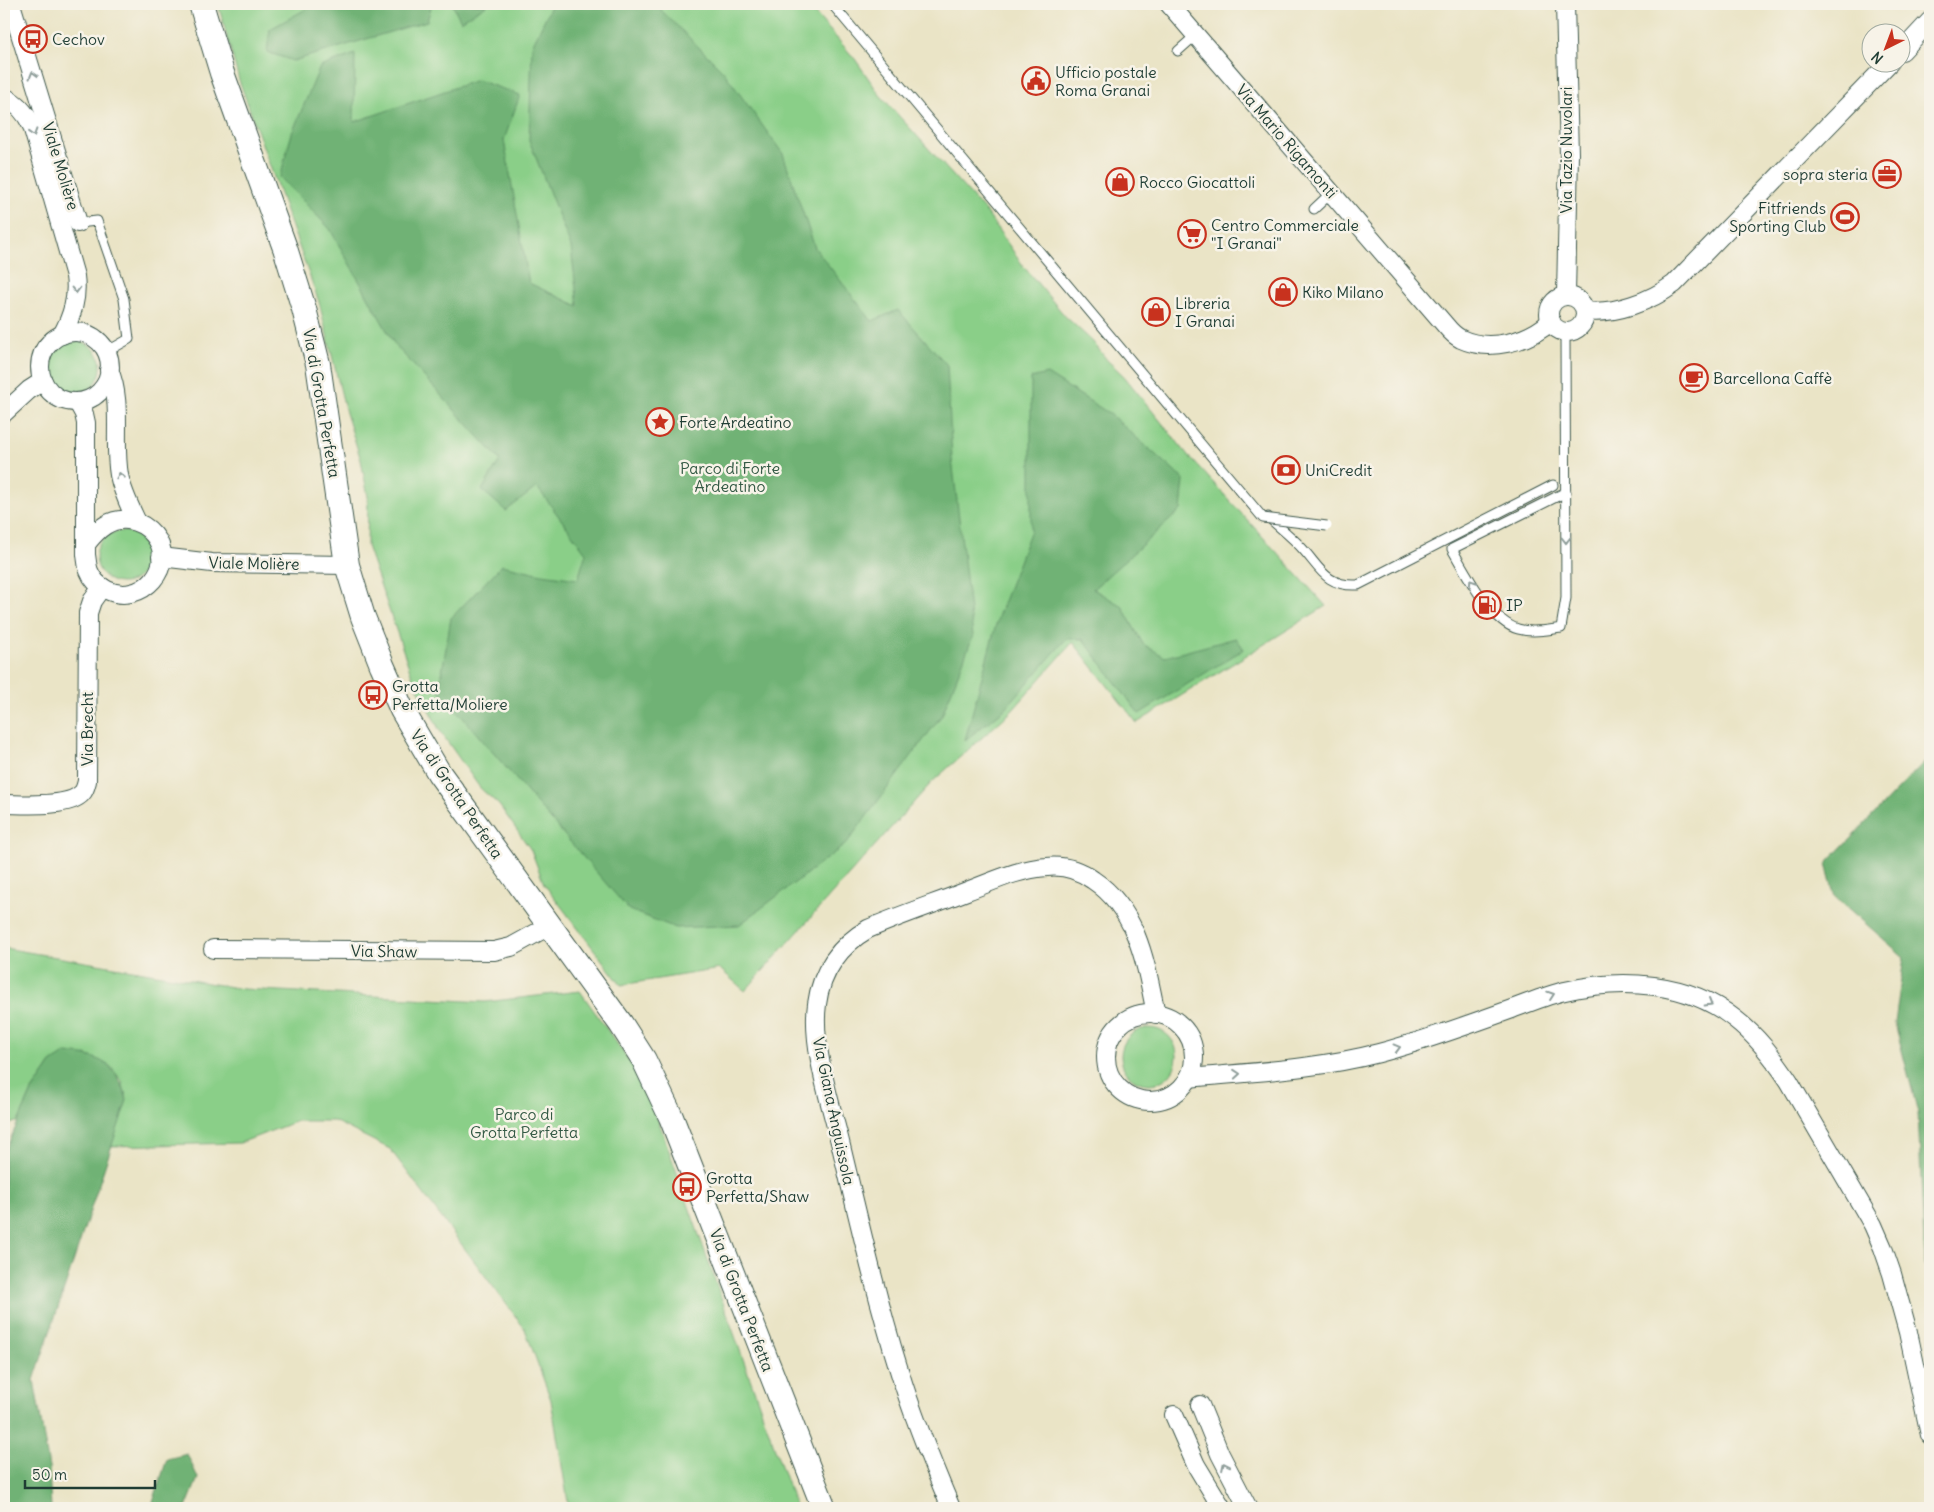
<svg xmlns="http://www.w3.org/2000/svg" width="1934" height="1512" viewBox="0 0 1934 1512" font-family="Delius,sans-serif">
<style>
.green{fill:#8acf88;stroke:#54865e}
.forest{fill:#6fb274;stroke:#477854}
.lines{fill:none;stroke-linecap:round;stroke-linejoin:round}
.lane-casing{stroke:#3d564a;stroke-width:11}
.street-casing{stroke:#3d564a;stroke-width:20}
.secondary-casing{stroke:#3d564a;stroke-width:26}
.lane{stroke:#fff;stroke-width:9}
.street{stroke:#fff;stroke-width:18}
.secondary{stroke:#fff;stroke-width:24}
.lane-bridge-casing{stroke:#3d564a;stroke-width:11;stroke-linecap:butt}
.lane-bridge{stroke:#fff;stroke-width:9}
.oneway{stroke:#8f9e9a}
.labels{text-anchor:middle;stroke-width:5;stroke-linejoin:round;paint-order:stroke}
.poi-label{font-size:16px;fill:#1f3d34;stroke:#f7f3e8;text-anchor:start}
.street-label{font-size:16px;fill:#1f3d34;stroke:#f7f3e8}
.park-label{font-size:16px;fill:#345a45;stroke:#f7f3e8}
</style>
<rect width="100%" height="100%" fill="#f7f3e8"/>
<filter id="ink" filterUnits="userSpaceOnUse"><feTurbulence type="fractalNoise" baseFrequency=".02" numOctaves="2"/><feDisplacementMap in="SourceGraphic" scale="10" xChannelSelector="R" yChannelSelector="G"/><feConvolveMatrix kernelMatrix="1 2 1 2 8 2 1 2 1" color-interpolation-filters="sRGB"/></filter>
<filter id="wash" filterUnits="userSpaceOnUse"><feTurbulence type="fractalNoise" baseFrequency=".0096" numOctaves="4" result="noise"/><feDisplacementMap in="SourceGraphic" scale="20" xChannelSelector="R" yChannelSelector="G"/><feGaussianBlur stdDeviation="1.12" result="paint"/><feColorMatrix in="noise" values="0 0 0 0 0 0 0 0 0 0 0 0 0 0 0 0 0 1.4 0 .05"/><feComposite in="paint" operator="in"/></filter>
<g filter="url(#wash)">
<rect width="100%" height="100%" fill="#eae4c6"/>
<g class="green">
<polygon points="218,4 807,4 855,59 880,95 986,212 1024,267 1065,316 1093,342 1107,360 1124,376 1187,454 1326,606 1137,723 1073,642 1012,711 932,782 745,991 720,969 621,985 544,884 531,850 499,805 480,788 440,731 413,679 367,546 368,497 361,460 346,413 319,302 239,80"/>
<circle cx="75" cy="367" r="26"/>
<circle cx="122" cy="557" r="26"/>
<polygon points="4,948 243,989 485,1002 580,991 645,1083 796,1508 569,1508 551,1400 525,1329 390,1149 334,1121 297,1121 240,1143 110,1146 127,1100 122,1081 110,1066 86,1055 51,1063 32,1091 19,1121 4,1126"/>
<circle cx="1149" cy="1056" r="28"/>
</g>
<g class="forest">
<polygon points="315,4 432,4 427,21 293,61 267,52 270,29"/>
<polygon points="452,4 488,4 461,21"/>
<polygon points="552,4 661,4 661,10 723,71 783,154 815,248 872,321 898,310 947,365 952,459 973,636 942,715 846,844 739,925 676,928 629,910 439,690 451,618 502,565 542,574 578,579 586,553 537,487 506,511 482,490 500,460 395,345 330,229 280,177 292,133 320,67 355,54 354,122 477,80 520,95 504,140 529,283 578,306 571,247 529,140 532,46"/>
<polygon points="1047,374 1110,414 1184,480 1181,510 1093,589 1122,606 1143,644 1165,657 1236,638 1244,649 1139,714 1083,639 1066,639 1005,709 965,740 998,617 1031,530 1031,378"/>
<polygon points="1930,756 1930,1281 1925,1266 1918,1113 1895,1023 1904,957 1835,897 1826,864"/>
<path d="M66,1053C102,1056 117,1064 127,1100L34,1380L49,1467L51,1508H4V1153L32,1091L51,1063Z"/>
<polygon points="187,1454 198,1478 186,1508 151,1508 167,1459"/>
</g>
</g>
<g filter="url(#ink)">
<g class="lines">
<defs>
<g id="lane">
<polyline points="1178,51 1196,35"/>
<polyline points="1314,209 1331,193"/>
<polyline points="78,223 97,221 124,299 129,339 115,347 104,348"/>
<path d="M1565,332L1566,598L1561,628C1548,630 1531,633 1518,629C1490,621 1466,573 1452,549L1566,492"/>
<path d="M1268,517C1278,526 1288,534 1297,543C1319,564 1323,587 1358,585L1553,485"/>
</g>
<g id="street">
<polyline points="11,4 78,223"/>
<path d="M1169,4L1446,326C1450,331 1455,336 1461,339C1489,352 1529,342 1551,321"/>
<polyline points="1565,4 1569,154 1566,295"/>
<polyline points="1902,51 1930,21"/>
<path d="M4,97C17,103 26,113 32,126L75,276C78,298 72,316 62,335"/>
<circle cx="1567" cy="314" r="18"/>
<path d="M1585,311C1614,315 1651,301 1674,284L1890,62"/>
<circle cx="75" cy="367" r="35"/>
<path d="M109,370C123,402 113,441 119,475C122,491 130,507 137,522"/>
<path d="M78,403L84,414L86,423V555C87,560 87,566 89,571C92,579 99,586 107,590C141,607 179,565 154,535C147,526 139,522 128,520C110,518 98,529 87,543"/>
<polyline points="4,413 29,390 43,381"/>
<polyline points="161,557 212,563 347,565"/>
<path d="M4,804C23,804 69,808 82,793C85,790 86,785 87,781L88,613L92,601L102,587"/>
<polyline points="213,949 494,951 511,947 549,926"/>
<circle cx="1150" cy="1057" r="44"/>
<path d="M1189,1078C1253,1072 1317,1069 1379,1053C1424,1041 1468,1025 1512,1009C1529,1003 1547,995 1565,991C1621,978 1688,981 1735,1019C1757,1036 1773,1057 1789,1081L1873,1225L1883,1248L1892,1274L1908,1332L1930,1435"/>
<polyline points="1200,1405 1220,1454 1248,1508"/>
<polyline points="1174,1415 1196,1465 1222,1508"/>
<path d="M951,1508C932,1463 913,1417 899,1370C876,1296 859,1221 841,1146C831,1104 811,1046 817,1004C821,972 840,945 868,929C900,915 934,904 967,891C994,881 1018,869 1047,867C1065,865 1079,870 1093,880C1138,910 1146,965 1156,1014"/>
</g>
<polyline id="secondary" points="201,4 222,73 285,248 304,309 318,364 347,565 363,617 382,665 402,710 439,773 621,1024 644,1060 671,1117 824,1508"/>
</defs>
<use href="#lane" class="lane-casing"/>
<use href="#street" class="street-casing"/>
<use href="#secondary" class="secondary-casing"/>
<use href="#lane" class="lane"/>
<use href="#street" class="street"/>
<use href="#secondary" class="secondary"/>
<defs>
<polyline id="lane-bridge" points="832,4 1263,518 1327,526"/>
</defs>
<use href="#lane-bridge" class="lane-bridge-casing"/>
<use href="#lane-bridge" class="lane-bridge"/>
</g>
<defs><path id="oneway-chevron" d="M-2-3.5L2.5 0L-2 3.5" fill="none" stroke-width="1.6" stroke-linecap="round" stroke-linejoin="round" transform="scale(1.25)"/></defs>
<g class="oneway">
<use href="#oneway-chevron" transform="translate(33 75) rotate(-107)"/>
<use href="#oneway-chevron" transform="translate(33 133) rotate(73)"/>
<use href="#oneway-chevron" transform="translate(76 290) rotate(89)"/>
<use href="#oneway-chevron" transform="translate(120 476) rotate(-101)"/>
<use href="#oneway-chevron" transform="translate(1566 540) rotate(90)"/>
<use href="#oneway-chevron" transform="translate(1472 583) rotate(-123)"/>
<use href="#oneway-chevron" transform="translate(1551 995) rotate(-19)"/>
<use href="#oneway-chevron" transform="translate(1709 1003) rotate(30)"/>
<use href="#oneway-chevron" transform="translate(1397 1048) rotate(-15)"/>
<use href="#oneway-chevron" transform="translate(1237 1074) rotate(-5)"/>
<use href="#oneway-chevron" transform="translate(1225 1466) rotate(-116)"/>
</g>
</g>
<defs>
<symbol id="bus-ring" viewBox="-11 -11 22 22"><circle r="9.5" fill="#f7f3e8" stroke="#c8321e" stroke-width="1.5"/><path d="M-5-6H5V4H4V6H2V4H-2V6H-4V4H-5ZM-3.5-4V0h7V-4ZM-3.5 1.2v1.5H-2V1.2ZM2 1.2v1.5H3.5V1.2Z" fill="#c8321e"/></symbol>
<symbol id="civic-ring" viewBox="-11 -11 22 22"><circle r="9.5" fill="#f7f3e8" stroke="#c8321e" stroke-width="1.5"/><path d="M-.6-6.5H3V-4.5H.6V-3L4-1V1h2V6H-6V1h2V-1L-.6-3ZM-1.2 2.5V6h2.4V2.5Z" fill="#c8321e"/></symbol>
<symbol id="office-ring" viewBox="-11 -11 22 22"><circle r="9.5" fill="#f7f3e8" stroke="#c8321e" stroke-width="1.5"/><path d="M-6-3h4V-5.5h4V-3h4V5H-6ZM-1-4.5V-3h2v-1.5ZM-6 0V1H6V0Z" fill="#c8321e"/></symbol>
<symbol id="shop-ring" viewBox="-11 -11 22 22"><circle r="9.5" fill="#f7f3e8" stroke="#c8321e" stroke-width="1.5"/><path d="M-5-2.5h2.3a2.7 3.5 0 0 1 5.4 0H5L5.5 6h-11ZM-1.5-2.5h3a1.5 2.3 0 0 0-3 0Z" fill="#c8321e"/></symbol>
<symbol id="stadium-ring" viewBox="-11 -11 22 22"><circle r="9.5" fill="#f7f3e8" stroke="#c8321e" stroke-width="1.5"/><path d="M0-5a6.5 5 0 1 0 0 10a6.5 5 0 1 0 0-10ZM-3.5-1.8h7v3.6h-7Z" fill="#c8321e"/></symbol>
<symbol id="supermarket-ring" viewBox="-11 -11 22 22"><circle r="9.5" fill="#f7f3e8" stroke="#c8321e" stroke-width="1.5"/><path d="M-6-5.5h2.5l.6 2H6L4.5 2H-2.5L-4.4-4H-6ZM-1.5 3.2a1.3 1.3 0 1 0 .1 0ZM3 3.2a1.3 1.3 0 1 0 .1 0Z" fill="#c8321e"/></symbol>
<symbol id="cafe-ring" viewBox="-11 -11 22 22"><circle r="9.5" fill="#f7f3e8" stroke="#c8321e" stroke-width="1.5"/><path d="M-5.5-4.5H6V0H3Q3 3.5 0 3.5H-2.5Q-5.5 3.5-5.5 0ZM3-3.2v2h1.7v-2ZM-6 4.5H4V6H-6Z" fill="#c8321e"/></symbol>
<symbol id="sight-ring" viewBox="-11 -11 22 22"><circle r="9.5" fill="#f7f3e8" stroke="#c8321e" stroke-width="1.5"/><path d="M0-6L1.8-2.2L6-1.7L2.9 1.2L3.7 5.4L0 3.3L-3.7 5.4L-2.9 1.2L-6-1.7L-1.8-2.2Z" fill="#c8321e"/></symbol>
<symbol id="bank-ring" viewBox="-11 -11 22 22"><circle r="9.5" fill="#f7f3e8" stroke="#c8321e" stroke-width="1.5"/><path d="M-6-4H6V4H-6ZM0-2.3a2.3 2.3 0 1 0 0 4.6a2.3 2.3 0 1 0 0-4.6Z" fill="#c8321e"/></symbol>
<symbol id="fuel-ring" viewBox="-11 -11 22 22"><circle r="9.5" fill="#f7f3e8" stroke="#c8321e" stroke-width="1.5"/><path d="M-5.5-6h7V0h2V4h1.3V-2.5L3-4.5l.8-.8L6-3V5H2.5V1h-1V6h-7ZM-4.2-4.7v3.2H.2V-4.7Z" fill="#c8321e"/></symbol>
</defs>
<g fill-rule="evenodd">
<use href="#bus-ring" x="17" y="23" width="32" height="32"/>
<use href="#civic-ring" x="1020" y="65" width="32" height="32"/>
<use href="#office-ring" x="1871" y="158" width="32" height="32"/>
<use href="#shop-ring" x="1104" y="166" width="32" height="32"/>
<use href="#stadium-ring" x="1829" y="201" width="32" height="32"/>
<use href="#supermarket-ring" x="1176" y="218" width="32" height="32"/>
<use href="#shop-ring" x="1267" y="276" width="32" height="32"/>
<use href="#shop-ring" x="1140" y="296" width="32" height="32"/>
<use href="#cafe-ring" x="1678" y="362" width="32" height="32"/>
<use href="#sight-ring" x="644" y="406" width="32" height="32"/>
<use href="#bank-ring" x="1270" y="454" width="32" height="32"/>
<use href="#fuel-ring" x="1471" y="589" width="32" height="32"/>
<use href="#bus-ring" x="357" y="679" width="32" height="32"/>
<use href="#bus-ring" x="671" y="1171" width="32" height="32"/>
</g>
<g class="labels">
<g class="poi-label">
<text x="52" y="45">Cechov</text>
<text x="1055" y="78">Ufficio postale<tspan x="1055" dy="18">Roma Granai</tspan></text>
<text x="1868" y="180" text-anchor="end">sopra steria</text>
<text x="1139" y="188">Rocco Giocattoli</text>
<text x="1826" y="214" text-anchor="end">Fitfriends<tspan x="1826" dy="18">Sporting Club</tspan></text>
<text x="1211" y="231">Centro Commerciale<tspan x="1211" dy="18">"I Granai"</tspan></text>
<text x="1302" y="298">Kiko Milano</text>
<text x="1175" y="309">Libreria<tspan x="1175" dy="18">I Granai</tspan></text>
<text x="1713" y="384">Barcellona Caffè</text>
<text x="679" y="428">Forte Ardeatino</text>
<text x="1305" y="476">UniCredit</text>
<text x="1506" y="611">IP</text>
<text x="392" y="692">Grotta<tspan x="392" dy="18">Perfetta/Moliere</tspan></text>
<text x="706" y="1184">Grotta<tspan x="706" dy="18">Perfetta/Shaw</tspan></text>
</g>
<g class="street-label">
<text transform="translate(1287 141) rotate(49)" y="6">Via Mario Rigamonti</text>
<text transform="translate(1566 150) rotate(-90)" y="6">Via Tazio Nuvolari</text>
<text transform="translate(61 166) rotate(73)" y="6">Viale Molière</text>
<text transform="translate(322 403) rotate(80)" y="6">Via di Grotta Perfetta</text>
<text transform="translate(254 563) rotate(1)" y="6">Viale Molière</text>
<text transform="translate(87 729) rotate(-90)" y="6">Via Brecht</text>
<text transform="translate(457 794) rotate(56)" y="6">Via di Grotta Perfetta</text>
<text transform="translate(384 951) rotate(1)" y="6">Via Shaw</text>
<text transform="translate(834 1111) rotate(78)" y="6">Via Giana Anguissola</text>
<text transform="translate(742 1300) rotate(69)" y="6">Via di Grotta Perfetta</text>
</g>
<g class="park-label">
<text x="730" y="474">Parco di Forte<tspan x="730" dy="18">Ardeatino</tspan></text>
<text x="524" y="1120">Parco di<tspan x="524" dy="18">Grotta Perfetta</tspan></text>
</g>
</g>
<rect width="1934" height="1512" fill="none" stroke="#f7f3e8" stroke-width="20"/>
<g transform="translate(1886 48) rotate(222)"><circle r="24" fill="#f7f3e8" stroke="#a1aaa0"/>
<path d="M0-4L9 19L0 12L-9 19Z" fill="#c8321e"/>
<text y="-8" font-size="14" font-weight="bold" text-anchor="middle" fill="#1f3d34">N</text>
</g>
<path d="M25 1480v8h130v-8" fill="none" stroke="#1f3d34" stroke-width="2.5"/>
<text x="32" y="1480" font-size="15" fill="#1f3d34" stroke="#f7f3e8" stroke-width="4" paint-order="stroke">50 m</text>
</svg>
